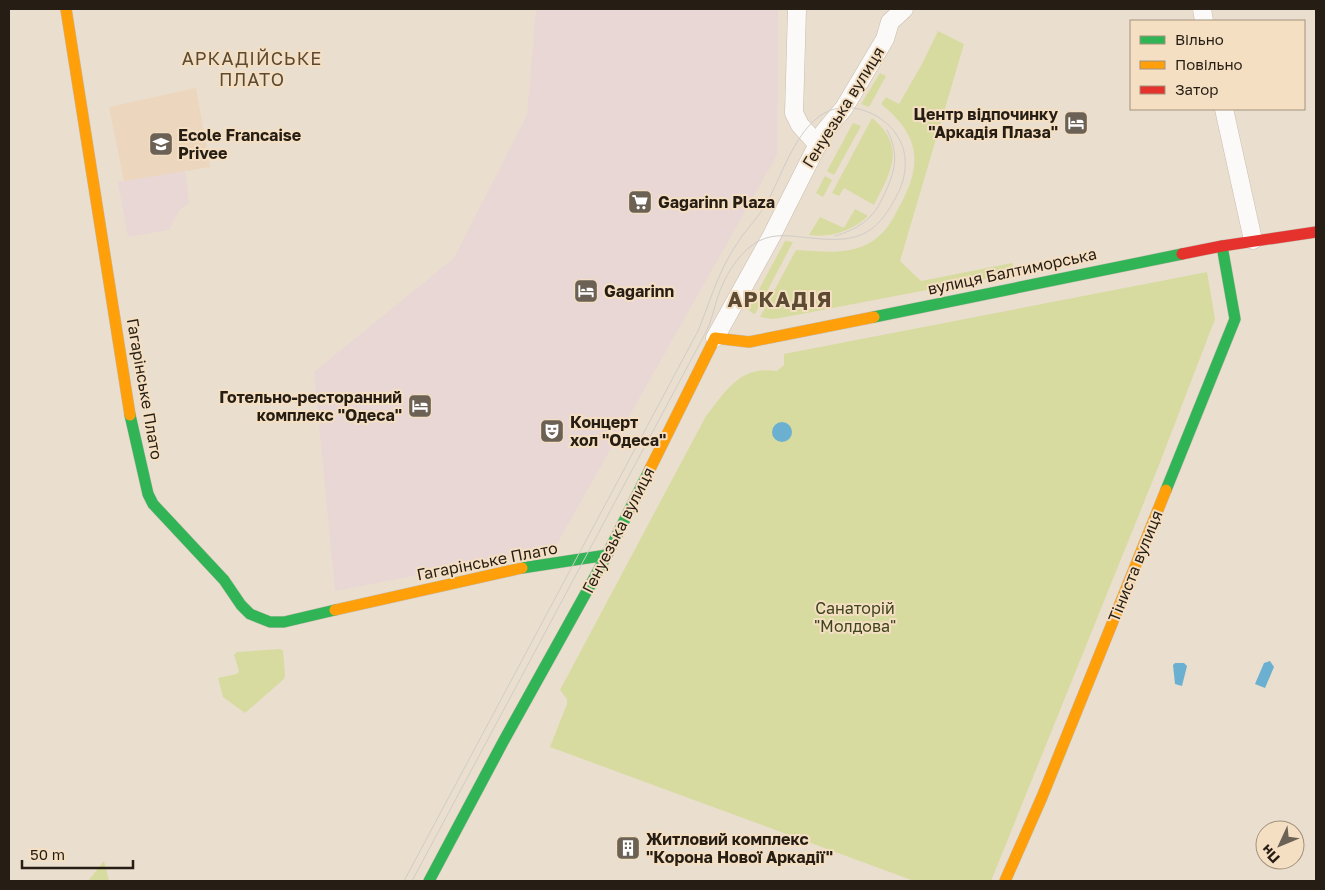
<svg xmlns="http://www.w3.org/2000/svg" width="1325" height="890" viewBox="0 0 1325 890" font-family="'Golos Text',sans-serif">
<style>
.commercial{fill:#e9d7d5}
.built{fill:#ecd7be}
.green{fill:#d7dba0}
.water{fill:#6bb0d0}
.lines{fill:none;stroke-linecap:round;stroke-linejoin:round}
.street-casing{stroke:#c6bdb0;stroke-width:19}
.fast-casing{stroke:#c6bdb0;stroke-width:12}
.slow-casing{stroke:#c6bdb0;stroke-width:12}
.jam-casing{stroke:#c6bdb0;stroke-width:12}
.street{stroke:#fcfaf8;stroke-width:18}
.fast{stroke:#30b455;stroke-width:11}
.slow{stroke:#ff9f0a;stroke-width:11}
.jam{stroke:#e5322d;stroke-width:11}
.tram{stroke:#d0ccc8;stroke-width:1}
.labels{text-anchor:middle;stroke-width:4;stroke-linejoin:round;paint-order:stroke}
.street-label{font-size:16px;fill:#261e14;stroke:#f5dfc3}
.poi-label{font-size:16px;font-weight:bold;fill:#261e14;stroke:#f5dfc3;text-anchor:start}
.park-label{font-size:16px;fill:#3e451d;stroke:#f5dfc3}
.neighbourhood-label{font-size:18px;letter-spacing:1px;fill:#5d4a32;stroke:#f5dfc3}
.district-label{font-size:21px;font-weight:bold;letter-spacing:1px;fill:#5d4a32;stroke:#f5dfc3}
</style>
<rect width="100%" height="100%" fill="#eadece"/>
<g class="commercial">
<polygon points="547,9 778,9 777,155 554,549 335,591 314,372 454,258 527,115 536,10"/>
<polygon points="185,170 189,203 180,209 169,230 128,237 118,182"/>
</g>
<polygon class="built" points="196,88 210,167 124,181 109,107"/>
<g class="green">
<path d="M938,31L964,44L900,261L921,281L1012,263L1016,273L780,318L772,319L760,317L796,250C819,251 841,255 863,246C880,239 889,227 897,211C922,167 923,138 881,104L886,97L899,104L922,64Z"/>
<polygon points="880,73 886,76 869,107 861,104"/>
<path d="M872,118C907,147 891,172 874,205L844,188L839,196L832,193Z"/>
<polygon points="853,123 861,126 834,175 827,171"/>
<polygon points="825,176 832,180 823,197 816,193"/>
<path d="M855,209L868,216C852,231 831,238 809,235L820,217L844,228Z"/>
<polygon points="785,241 793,242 755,314 752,313 749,310 750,306"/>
<path d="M1207,272L1215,319L1159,465L991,881H914L550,747L567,704V699L560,690L706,416C726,391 740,365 777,371L784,365V354Z"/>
<polygon points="280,649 283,651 285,675 284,679 245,713 223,697 218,678 237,674 239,671 234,655 237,652"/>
<polygon points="104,861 109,881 88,881"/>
</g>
<g class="water">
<circle cx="782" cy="432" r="10"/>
<polygon points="1270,661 1274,667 1265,688 1255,684 1264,663"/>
<polygon points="1175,663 1184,663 1187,666 1182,686 1175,684 1173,665"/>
</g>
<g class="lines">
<defs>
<g id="street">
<polyline points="797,9 794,113 800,125 818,145"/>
<polyline points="1202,9 1204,21"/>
<polyline points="1224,109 1253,240"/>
<polyline points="715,338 771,237 824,132 844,108 885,39 890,22 904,9"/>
</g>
<g id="fast">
<polyline points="874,317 1182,254"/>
<polyline points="130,415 148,494 153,504 224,580 241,605 250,614 270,622 284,622 335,610"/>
<polyline points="1166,490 1235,319 1222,246"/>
<polyline points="522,568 607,555"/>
<polyline points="429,881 503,742 607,555 650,469"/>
</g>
<g id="slow">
<polyline points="66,9 130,415"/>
<polyline points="650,469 715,338 749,342 874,317"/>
<polyline points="335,610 522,568"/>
<polyline points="1005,881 1042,797 1166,490"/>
</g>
<polyline id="jam" points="1182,254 1222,246 1316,232"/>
</defs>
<use href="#street" class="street-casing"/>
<use href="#fast" class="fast-casing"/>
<use href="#slow" class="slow-casing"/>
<use href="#jam" class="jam-casing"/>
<use href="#street" class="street"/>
<use href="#fast" class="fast"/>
<use href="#slow" class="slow"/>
<use href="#jam" class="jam"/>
<g class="tram">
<path d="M835,236C845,233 855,229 863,223C873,216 879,206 884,195C895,171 900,155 887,130"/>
<path d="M404,881L698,331C710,302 718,272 736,245C744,232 756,220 765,206C786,170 803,96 859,109C875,113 890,123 898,137C908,153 907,174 899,191C875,241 853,243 801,237C784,235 768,234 754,244C737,255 724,278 718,296C714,308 712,320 706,332L412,881"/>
</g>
</g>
<defs>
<symbol id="hotel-square" viewBox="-11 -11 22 22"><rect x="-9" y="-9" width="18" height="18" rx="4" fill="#6b6155" stroke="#f5dfc3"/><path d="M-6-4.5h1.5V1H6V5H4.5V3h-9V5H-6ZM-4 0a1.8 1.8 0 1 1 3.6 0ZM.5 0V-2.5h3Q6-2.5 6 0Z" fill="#fff"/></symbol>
<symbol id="school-square" viewBox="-11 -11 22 22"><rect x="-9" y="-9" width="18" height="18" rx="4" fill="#6b6155" stroke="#f5dfc3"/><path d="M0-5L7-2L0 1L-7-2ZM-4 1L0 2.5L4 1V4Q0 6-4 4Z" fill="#fff"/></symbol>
<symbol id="supermarket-square" viewBox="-11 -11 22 22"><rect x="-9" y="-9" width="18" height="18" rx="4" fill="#6b6155" stroke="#f5dfc3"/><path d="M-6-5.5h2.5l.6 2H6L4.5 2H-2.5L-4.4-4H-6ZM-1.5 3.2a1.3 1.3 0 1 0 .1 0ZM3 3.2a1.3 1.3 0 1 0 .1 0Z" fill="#fff"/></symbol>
<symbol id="theatre-square" viewBox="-11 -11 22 22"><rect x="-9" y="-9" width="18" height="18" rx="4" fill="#6b6155" stroke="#f5dfc3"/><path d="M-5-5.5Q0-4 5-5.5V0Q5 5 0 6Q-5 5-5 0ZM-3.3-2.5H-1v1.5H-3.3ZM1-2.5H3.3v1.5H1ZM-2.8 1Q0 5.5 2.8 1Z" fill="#fff"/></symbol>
<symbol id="building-square" viewBox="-11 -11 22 22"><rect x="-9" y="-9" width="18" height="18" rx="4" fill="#6b6155" stroke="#f5dfc3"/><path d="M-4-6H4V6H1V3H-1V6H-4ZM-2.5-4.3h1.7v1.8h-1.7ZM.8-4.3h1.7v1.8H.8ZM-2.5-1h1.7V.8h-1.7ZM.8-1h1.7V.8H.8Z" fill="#fff"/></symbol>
</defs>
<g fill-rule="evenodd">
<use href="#hotel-square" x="1062" y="109" width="28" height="28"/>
<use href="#school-square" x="147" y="130" width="28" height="28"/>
<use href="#supermarket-square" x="626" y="188" width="28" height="28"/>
<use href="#hotel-square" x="572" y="277" width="28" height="28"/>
<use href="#hotel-square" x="406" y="392" width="28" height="28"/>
<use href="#theatre-square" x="538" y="417" width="28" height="28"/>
<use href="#building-square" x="614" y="834" width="28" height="28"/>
</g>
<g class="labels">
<g class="street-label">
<text transform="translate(843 107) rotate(-58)" y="6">Генуезька вулиця</text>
<text transform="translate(1012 271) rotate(-12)" y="6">вулиця Балтиморська</text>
<text transform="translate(145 389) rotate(80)" y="6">Гагарінське Плато</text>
<text transform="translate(618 530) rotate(-63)" y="6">Генуезька вулиця</text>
<text transform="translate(487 561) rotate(-11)" y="6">Гагарінське Плато</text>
<text transform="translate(1135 566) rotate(-68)" y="6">Тіниста вулиця</text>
</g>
<g class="poi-label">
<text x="1058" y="120" text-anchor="end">Центр відпочинку<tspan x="1058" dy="18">"Аркадія Плаза"</tspan></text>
<text x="178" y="141">Ecole Francaise<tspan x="178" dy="18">Privee</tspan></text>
<text x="658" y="208">Gagarinn Plaza</text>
<text x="604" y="297">Gagarinn</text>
<text x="402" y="403" text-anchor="end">Готельно-ресторанний<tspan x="402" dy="18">комплекс "Одеса"</tspan></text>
<text x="570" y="428">Концерт<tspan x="570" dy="18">хол "Одеса"</tspan></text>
<text x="646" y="845">Житловий комплекс<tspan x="646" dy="18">"Корона Нової Аркадії"</tspan></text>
</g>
<g class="park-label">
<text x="855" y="614">Санаторій<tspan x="855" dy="18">"Молдова"</tspan></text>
</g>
<g class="neighbourhood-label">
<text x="252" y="65">АРКАДІЙСЬКЕ<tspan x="252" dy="21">ПЛАТО</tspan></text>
</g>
<g class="district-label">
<text x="780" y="307">АРКАДІЯ</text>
</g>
</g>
<rect width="1325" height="890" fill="none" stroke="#261e14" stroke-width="20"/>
<rect x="1130" y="20" width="175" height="90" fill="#f5dfc3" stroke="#a2927d"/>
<rect x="1140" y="36" width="25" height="8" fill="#30b455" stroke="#a2927d"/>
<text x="1175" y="45" font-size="15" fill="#261e14">Вільно</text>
<rect x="1140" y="61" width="25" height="8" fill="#ff9f0a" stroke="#a2927d"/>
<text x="1175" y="70" font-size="15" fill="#261e14">Повільно</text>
<rect x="1140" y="86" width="25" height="8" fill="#e5322d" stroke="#a2927d"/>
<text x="1175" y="95" font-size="15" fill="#261e14">Затор</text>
<g transform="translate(1280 845) rotate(226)"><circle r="24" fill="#f5dfc3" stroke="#a2927d"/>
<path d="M0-4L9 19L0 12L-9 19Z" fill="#6b6155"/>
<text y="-8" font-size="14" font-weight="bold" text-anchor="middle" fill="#261e14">Пн</text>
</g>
<path d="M22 860v8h111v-8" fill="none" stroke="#261e14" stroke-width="2.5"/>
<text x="30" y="860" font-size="15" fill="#261e14" stroke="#f5dfc3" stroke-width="4" paint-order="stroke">50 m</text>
</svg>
